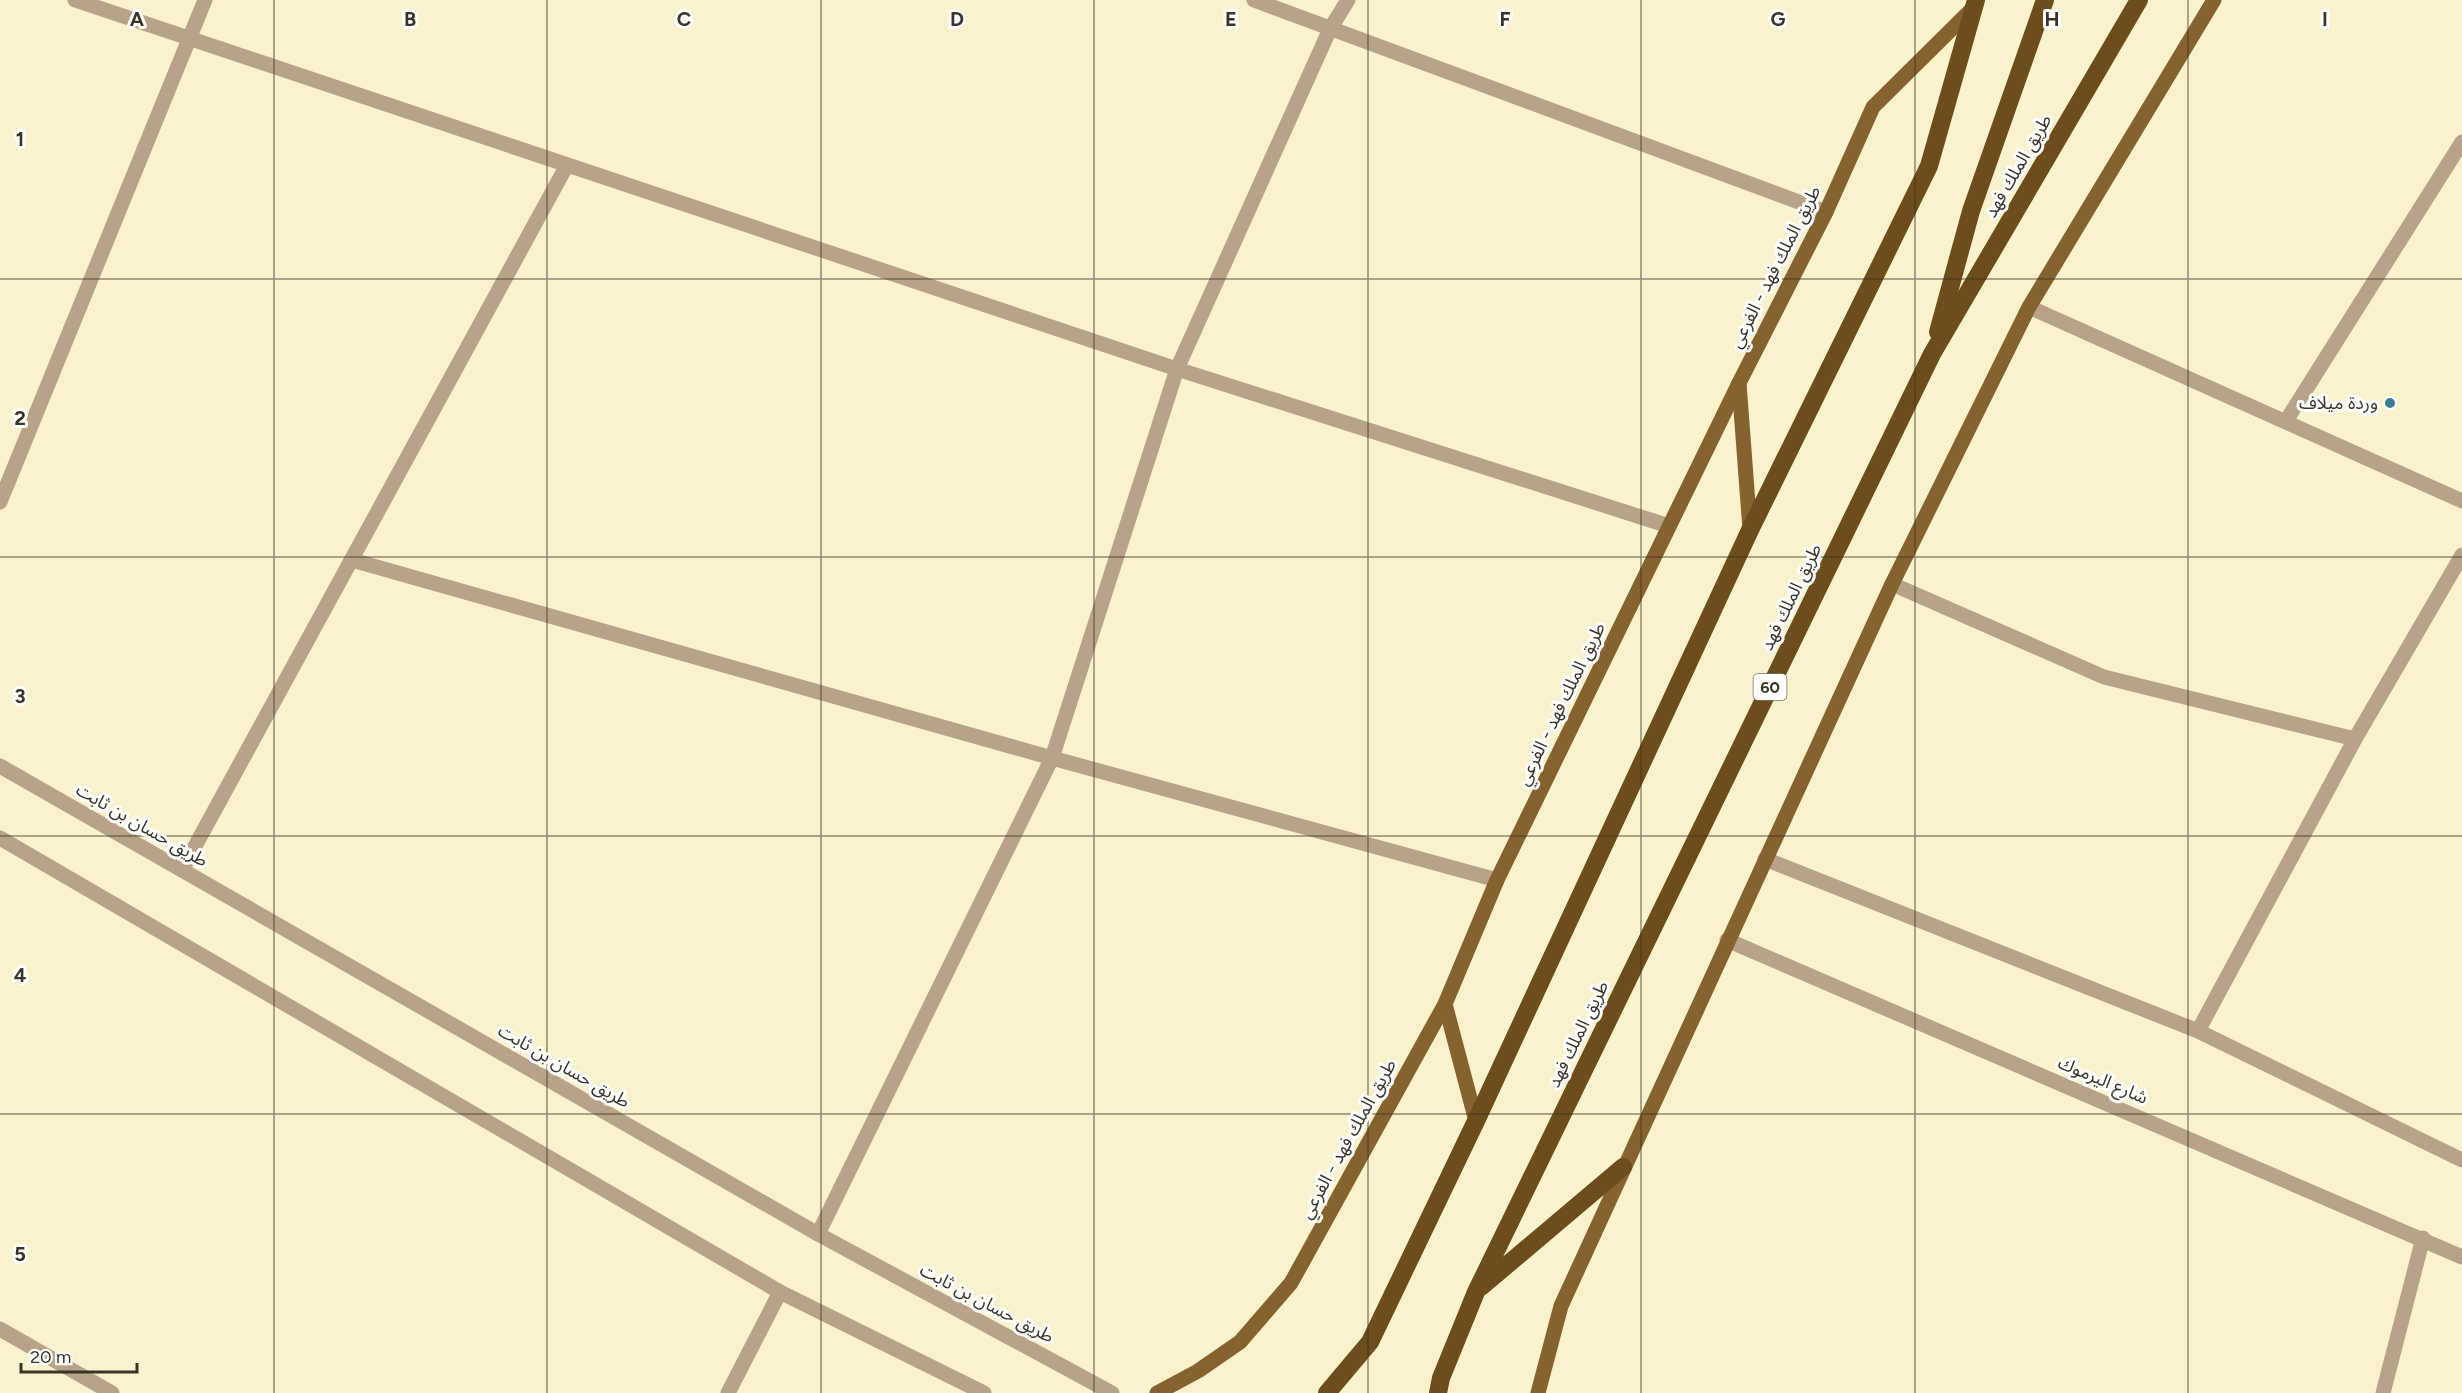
<svg xmlns="http://www.w3.org/2000/svg" width="2462" height="1393" viewBox="0 0 2462 1393" font-family="Figtree,'Noto Sans Arabic',sans-serif">
<style>
.lines{fill:none;stroke-linecap:round;stroke-linejoin:round}
.minor{stroke:#b8a389;stroke-width:15}
.major{stroke:#86622f;stroke-width:15}
.highway{stroke:#6d4d1c;stroke-width:18}
.grid{fill:none;stroke:#383527;stroke-width:1.5;stroke-opacity:0.55}
.poi-dot{fill:#3d7c91;stroke:#fefefe;stroke-width:2}
.labels{text-anchor:middle;stroke-width:6;stroke-linejoin:round;paint-order:stroke}
.shield{fill:#fefefe;stroke:#737168;stroke-width:1.5}
.shield-label{font-size:16px;font-weight:bold;fill:#383527}
.street-label{font-size:18px;fill:#383527;stroke:#fefefe}
.poi-label{font-size:18px;fill:#383527;stroke:#fefefe;text-anchor:end}
.grid-label{font-size:20px;text-anchor:middle;font-weight:bold;fill:#383527;stroke:#fefefe;stroke-width:6;stroke-linejoin:round;paint-order:stroke}
</style>
<rect width="100%" height="100%" fill="#f9f2cd"/>
<g class="lines">
<g class="minor">
<polyline points="75,0 1177,369 1669,526"/>
<polyline points="1254,0 1826,212"/>
<polyline points="2029,307 2462,501"/>
<polyline points="2286,421 2462,142"/>
<polyline points="0,502 205,0"/>
<polyline points="352,560 1052,758 1497,880"/>
<polyline points="1892,584 2104,677 2355,739"/>
<polyline points="0,766 818,1234 1112,1393"/>
<polyline points="0,838 780,1292 984,1393"/>
<polyline points="1765,859 2198,1031 2462,1160"/>
<polyline points="182,870 567,165"/>
<polyline points="1727,940 2462,1257"/>
<polyline points="2198,1031 2355,739 2462,555"/>
<polyline points="818,1234 1052,758 1177,369 1330,29 1348,0"/>
<polyline points="0,1329 112,1393"/>
<polyline points="728,1393 780,1292"/>
<polyline points="2383,1393 2423,1238"/>
</g>
<g class="major">
<polyline points="1739,383 1750,530"/>
<polyline points="1445,1004 1476,1121"/>
<polyline points="1157,1393 1198,1371 1240,1342 1291,1283 1445,1004 1497,880 1739,383 1826,212 1873,107 1974,7"/>
<polyline points="1538,1393 1561,1306 1892,584 2029,307 2214,0"/>
</g>
<g class="highway">
<polyline points="1938,332 1971,211 2045,0"/>
<polyline points="1481,1287 1623,1167"/>
<polyline points="1327,1393 1370,1342 1476,1121 1750,530 1929,166 1976,0"/>
<polyline points="1438,1393 1441,1378 1476,1292 1932,354 2139,0"/>
</g>
</g>
<path class="grid" d="M274,0V1393M547,0V1393M821,0V1393M1094,0V1393M1368,0V1393M1641,0V1393M1915,0V1393M2188,0V1393M0,279H2462M0,557H2462M0,836H2462M0,1114H2462"/>
<circle class="poi-dot" cx="2390" cy="403" r="6"/>
<g class="labels">
<rect class="shield" x="1753.5" y="674" width="33" height="26" rx="4.5"/>
<g class="shield-label">
<text x="1770" y="693">60</text>
</g>
<g class="street-label">
<text transform="translate(2018 166) rotate(-60)" y="6">طريق الملك فهد</text>
<text transform="translate(1775 267) rotate(-63)" y="6">طريق الملك فهد - الفرعي</text>
<text transform="translate(1791 597) rotate(-64)" y="6">طريق الملك فهد</text>
<text transform="translate(1561 704) rotate(-64)" y="6">طريق الملك فهد - الفرعي</text>
<text transform="translate(142 825) rotate(30)" y="6">طريق حسان بن ثابت</text>
<text transform="translate(1578 1034) rotate(-64)" y="6">طريق الملك فهد</text>
<text transform="translate(564 1066) rotate(30)" y="6">طريق حسان بن ثابت</text>
<text transform="translate(2103 1080) rotate(23)" y="6">شارع اليرموك</text>
<text transform="translate(1348 1139) rotate(-61)" y="6">طريق الملك فهد - الفرعي</text>
<text transform="translate(987 1303) rotate(28)" y="6">طريق حسان بن ثابت</text>
</g>
<g class="poi-label">
<text x="2378" y="409">وردة ميلاف</text>
</g>
</g>
<g class="grid-label">
<text x="137" y="26">A</text>
<text x="410" y="26">B</text>
<text x="684" y="26">C</text>
<text x="957" y="26">D</text>
<text x="1231" y="26">E</text>
<text x="1505" y="26">F</text>
<text x="1778" y="26">G</text>
<text x="2052" y="26">H</text>
<text x="2325" y="26">I</text>
<text x="20" y="146">1</text>
<text x="20" y="425">2</text>
<text x="20" y="703">3</text>
<text x="20" y="982">4</text>
<text x="20" y="1261">5</text>
</g>
<path d="M21 1363v9h116v-9" fill="none" stroke="#383527" stroke-width="3"/>
<text x="30" y="1363" font-size="18" fill="#383527" stroke="#fefefe" stroke-width="4.5" paint-order="stroke">20 m</text>
</svg>
